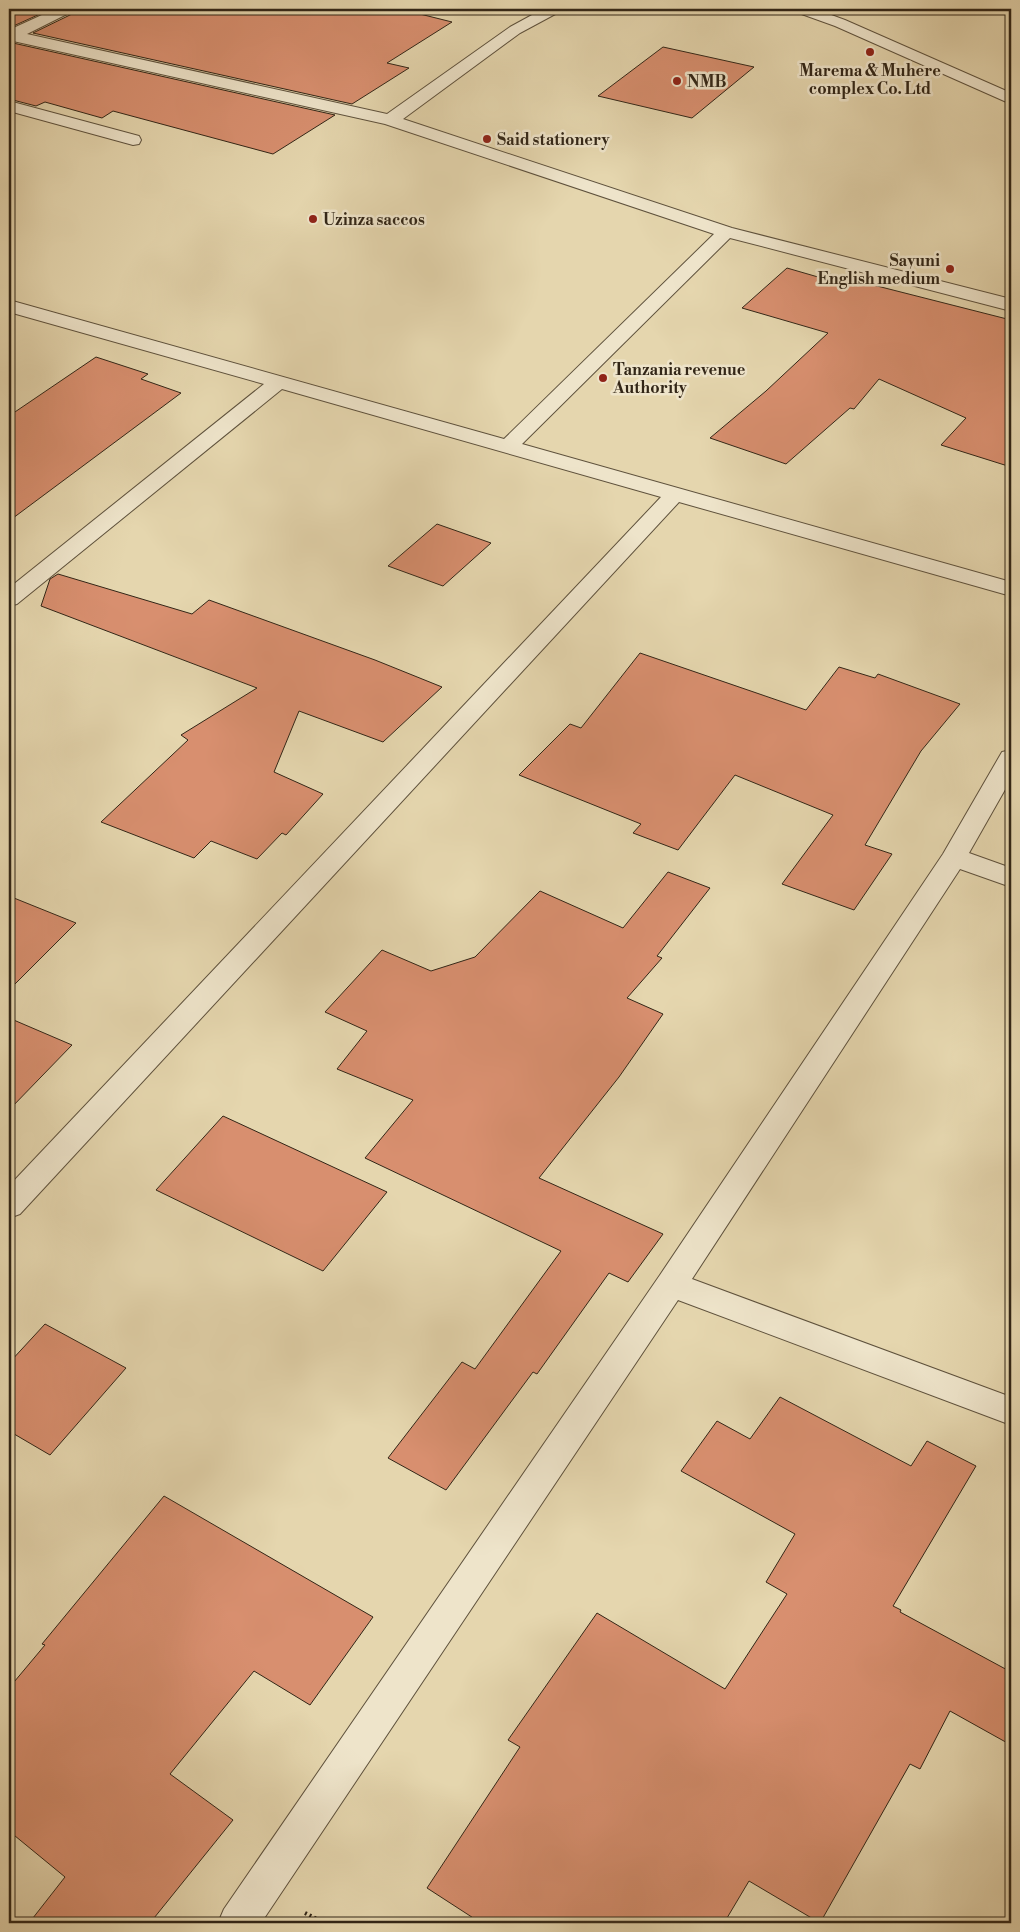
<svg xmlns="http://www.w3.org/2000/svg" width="1020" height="1932" viewBox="0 0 1020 1932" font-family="'Libre Bodoni',serif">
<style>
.building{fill:#d88f6f;stroke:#322617}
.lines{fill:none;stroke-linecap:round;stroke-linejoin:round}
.lane-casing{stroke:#5f523d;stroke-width:2}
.street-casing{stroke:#5f523d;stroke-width:2}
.path{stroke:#322617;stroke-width:4;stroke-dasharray:2 3;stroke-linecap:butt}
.lane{fill:#eee4ca;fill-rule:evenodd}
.street{fill:#eee4ca;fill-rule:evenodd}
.poi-dot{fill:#8f2418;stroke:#eee4ca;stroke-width:2}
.labels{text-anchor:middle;stroke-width:5;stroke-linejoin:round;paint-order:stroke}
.far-poi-label{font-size:16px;font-weight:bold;fill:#322617;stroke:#eee4ca;text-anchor:start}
</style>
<rect width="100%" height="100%" fill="#e5d6ae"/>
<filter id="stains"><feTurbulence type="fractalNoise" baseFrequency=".004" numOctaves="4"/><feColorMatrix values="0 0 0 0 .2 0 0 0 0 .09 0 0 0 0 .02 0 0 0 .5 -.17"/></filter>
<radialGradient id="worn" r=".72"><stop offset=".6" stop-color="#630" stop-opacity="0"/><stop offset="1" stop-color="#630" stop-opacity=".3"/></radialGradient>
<g class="building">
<polygon points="9,9 51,9 9,28"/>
<polygon points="76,9 400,9 452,22 387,63 409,68 352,104 33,33 72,14"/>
<polygon points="13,43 335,115 273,154 113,111 102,118 45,102 36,106 9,99 9,44"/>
<polygon points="663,47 754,67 692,118 598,96"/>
<polygon points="787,268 818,277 822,272 1011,320 1011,467 941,445 966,418 879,379 854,409 850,408 786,464 710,438 766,391 828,333 742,308"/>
<polygon points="96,357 148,374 141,379 181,393 9,521 9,416"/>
<polygon points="437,524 491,543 443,586 388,566"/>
<polygon points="58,574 192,614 209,600 375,660 442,687 383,742 299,711 274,772 323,794 286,835 282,833 257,859 211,841 194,858 101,822 188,740 181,735 257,688 41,606 50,579"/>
<polygon points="640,653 806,710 839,667 875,678 878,674 960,704 921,751 865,845 892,854 854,910 782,884 833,815 735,775 678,850 633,833 641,824 519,775 570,724 581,728"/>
<polygon points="668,872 710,888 657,956 662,958 627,998 663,1014 619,1077 539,1178 663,1234 628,1282 609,1273 537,1374 533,1372 446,1490 388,1458 462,1362 475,1369 561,1251 365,1158 413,1100 337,1069 367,1031 325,1012 382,950 431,971 475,957 540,891 623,928"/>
<polygon points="9,896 76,923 9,990"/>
<polygon points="9,1018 72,1045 9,1110"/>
<polygon points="223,1116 387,1192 323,1271 156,1190"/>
<polygon points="45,1324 126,1368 50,1455 9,1431 9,1363"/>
<polygon points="780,1397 911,1466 927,1441 976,1466 893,1606 901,1610 900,1612 1011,1672 1011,1745 950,1711 920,1769 910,1764 820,1923 749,1881 724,1923 481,1923 427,1888 520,1747 508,1740 597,1613 725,1689 787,1594 766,1582 795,1534 681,1471 717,1421 750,1439"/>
<polygon points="164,1496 373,1617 310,1705 254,1671 170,1774 233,1820 150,1923 29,1923 65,1877 9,1831 9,1688 45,1645 42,1644"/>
</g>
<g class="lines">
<defs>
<polygon id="lane" points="9,101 139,136 141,140 139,144 133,145 9,111"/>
<g id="street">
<polygon points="55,9 74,9 71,12 27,34 387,114 510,27 543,9 561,9 559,12 520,33 403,119 732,228 1011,299 1011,311 730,238 522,444 1011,582 1011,596 679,502 20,1214 9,1218 9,1186 661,497 282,389 17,604 9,606 9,588 264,384 9,312 9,300 504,439 714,234 385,124 13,41 9,42 9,30"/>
<polygon points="793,9 815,9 845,20 1011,93 1011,104 835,26 796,12"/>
<polygon points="1011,750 1011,779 969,853 1011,868 1011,887 960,869 692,1279 1011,1397 1011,1425 678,1300 261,1923 218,1923 224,1909 660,1275 943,854 1002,752"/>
</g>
</defs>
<use href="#lane" class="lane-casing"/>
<use href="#street" class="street-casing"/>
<polyline class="path" points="305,1913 325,1923"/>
<use href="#lane" class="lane"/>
<use href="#street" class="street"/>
</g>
<g class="poi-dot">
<circle cx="870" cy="52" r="5"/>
<circle cx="677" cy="81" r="5"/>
<circle cx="487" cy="139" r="5"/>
<circle cx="313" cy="219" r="5"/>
<circle cx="950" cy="269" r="5"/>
<circle cx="603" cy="378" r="5"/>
</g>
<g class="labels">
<g class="far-poi-label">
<text x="870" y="76" text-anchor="middle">Marema &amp; Muhere<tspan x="870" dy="18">complex Co. Ltd</tspan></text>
<text x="687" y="87">NMB</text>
<text x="497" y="145">Said stationery</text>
<text x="323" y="225">Uzinza saccos</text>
<text x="940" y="266" text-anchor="end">Sayuni<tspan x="940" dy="18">English medium</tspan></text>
<text x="613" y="375">Tanzania revenue<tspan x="613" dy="18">Authority</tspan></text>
</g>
</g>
<rect width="1020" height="1932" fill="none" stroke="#e5d6ae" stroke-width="30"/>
<rect x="10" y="10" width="1000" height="1912" fill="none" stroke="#322617" stroke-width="2.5"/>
<rect x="15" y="15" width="990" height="1902" fill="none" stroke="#322617"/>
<rect width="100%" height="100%" filter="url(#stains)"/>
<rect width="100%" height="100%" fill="url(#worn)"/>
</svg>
